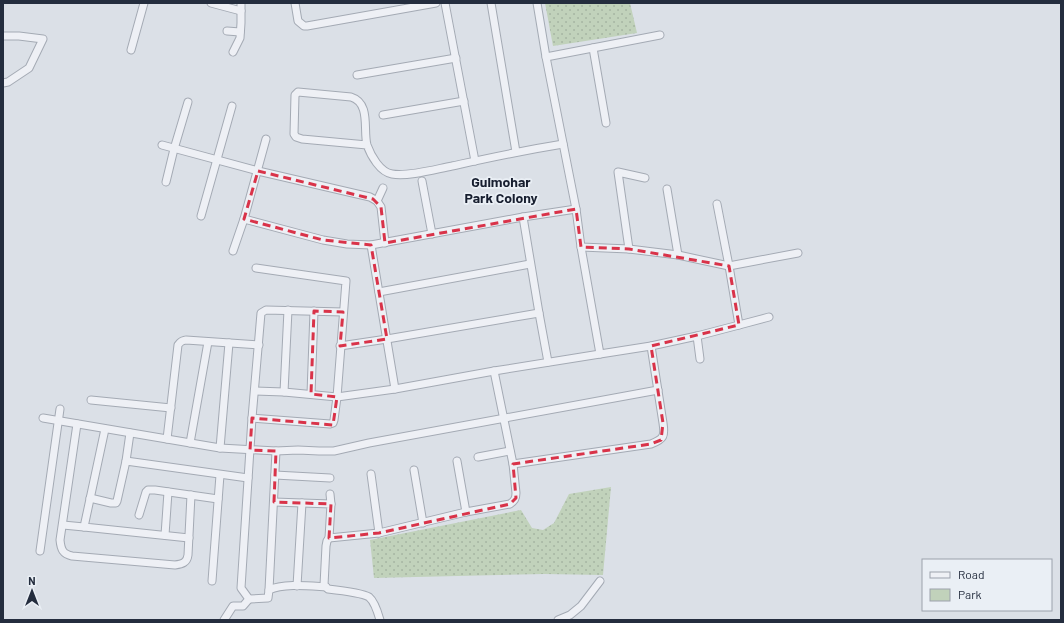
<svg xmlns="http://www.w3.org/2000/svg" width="1064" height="623" viewBox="0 0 1064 623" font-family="Barlow,sans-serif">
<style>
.green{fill:url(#green-dots)}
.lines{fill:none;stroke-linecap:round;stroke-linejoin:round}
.minor-casing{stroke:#a4aab4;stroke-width:9}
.minor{stroke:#eef0f5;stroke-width:7}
.marked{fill:none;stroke:#d93349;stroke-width:3;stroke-dasharray:8 5;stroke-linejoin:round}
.labels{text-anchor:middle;stroke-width:3.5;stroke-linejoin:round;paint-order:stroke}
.neighbourhood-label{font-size:14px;font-weight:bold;fill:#171e2f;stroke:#eaeff5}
</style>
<defs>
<pattern id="green-dots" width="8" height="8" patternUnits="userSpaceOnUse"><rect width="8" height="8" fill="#c1d2bb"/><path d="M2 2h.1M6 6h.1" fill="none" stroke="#a6b5a2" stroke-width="1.8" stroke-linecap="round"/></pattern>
</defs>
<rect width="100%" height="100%" fill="#dbe0e7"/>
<g class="green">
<polygon points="545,3 630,3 637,33 553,46"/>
<polygon points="611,487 603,575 544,574 374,578 370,540 521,510 532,528 543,530 554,523 569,494"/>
</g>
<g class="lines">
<defs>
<g id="minor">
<polyline points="211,3 241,11"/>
<polyline points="295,3 298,21 304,26 307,26 436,3"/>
<polyline points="445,3 475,161"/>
<polyline points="491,3 516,152"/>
<polyline points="537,3 546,57 576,209 581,247 600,354 651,346 697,336 739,325 729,266 717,204"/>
<polyline points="227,31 240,32"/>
<polyline points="3,36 19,36 43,39 29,68 8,82 3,83"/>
<polyline points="593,48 606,123"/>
<polyline points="131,50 144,3"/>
<polyline points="233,52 240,38 241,23 241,3"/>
<polyline points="546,57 660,35"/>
<polyline points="357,75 456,58"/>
<polyline points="383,115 464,101"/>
<polyline points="162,145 258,171 370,197 377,201 381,207 385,243"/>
<path d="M367,145L302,139L296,137L294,134L295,95L298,92L351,97C371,103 363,130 367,145C371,156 380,172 392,174C408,177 436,169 452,166C489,158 525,150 563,144"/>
<polyline points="422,181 432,234"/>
<polyline points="166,182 174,149 188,102"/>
<polyline points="667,189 678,255"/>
<polyline points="377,201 383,188"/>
<polyline points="201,216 232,106"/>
<polyline points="523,217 539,313 548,362"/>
<polyline points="244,219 323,240 347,244 371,245 523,217 576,209"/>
<polyline points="371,245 395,389"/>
<polyline points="581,247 629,249 678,255 729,266 798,253"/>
<polyline points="629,249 618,172 645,178"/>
<polyline points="233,251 244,219 266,139"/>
<polyline points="379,292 530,264"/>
<polyline points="739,325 769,317"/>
<polyline points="697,336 700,359"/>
<polyline points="340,346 387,339 539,313"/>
<polyline points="255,391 284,392 337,397 395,389 494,371 600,354"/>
<polyline points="284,392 288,310"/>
<polyline points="311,394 314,311"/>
<polyline points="91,400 171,408"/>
<polyline points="43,418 220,448 276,451 298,450 319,451 334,451 369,443 658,390"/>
<polyline points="252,418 330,424 333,423 334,420 337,397 346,281 256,268"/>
<path d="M77,424L60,540C61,550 63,554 72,556L175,565C182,564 187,563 188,555L191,495"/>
<polyline points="105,429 84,527 189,538"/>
<path d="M167,439L178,345C181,341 182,341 186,340L259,345"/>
<polyline points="190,443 208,342"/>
<polyline points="220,448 229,343"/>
<polyline points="478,457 510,451"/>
<polyline points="126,461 130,433"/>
<polyline points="457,461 466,512"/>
<path d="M513,464L651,444C664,439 665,436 663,423L651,346"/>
<polyline points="414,470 423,523"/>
<polyline points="371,474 379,533"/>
<polyline points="275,475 330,478"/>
<polyline points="330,494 331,504"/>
<polyline points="90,498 111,503 116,503 117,501 126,461 248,478"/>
<path d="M274,502L331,504L329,538L327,541L326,546L324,585L328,589C337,590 362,593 369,597C375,602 378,613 380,620"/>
<polyline points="139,515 146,492 148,490 155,490 218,499"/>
<polyline points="63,525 84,527"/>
<polyline points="165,535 168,492"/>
<path d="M329,538L379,533L466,512L510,504C514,501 516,499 516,493L513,464L494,371"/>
<polyline points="40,551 60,409"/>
<polyline points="212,581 220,475"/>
<polyline points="297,586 302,503"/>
<path d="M326,587C310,586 283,583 269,590L268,598L249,599L241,588L252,418L261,313L266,310L343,312"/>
<polyline points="269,590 276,451"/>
<polyline points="224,620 233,606 243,606 249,599"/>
<polyline points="558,620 570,615 581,606 600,581"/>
</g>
</defs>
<use href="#minor" class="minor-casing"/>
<use href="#minor" class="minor"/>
</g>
<path class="marked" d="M258,171L373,199L381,207L385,243L576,209L581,247L629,249L729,266L739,325L651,346L663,423L661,440L651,444L513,464L516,498L510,504L379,533L329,538L331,504L274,502L276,451L250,450L252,418L333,425L337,397L311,394L314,311L343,312L340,346L387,339L371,245L323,240L244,219Z"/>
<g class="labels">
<g class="neighbourhood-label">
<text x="501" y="187">Gulmohar<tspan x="501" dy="16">Park Colony</tspan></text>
</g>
</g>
<rect width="1064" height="623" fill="none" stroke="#242d3e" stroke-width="8"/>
<rect x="922" y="559" width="130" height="52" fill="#eaeff5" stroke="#9ba1ac"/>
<rect x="930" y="572" width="20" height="6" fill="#eef0f5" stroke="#9ba1ac"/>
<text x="958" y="579" font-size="12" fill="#242d3e">Road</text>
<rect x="930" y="589" width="20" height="12" fill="#c1d2bb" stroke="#9ba1ac"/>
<text x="958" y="599" font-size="12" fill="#242d3e">Park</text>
<g transform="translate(32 591)" stroke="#eaeff5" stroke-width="3" paint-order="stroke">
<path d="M0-3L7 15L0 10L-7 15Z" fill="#242d3e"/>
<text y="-6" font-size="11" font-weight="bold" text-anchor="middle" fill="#242d3e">N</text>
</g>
</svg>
